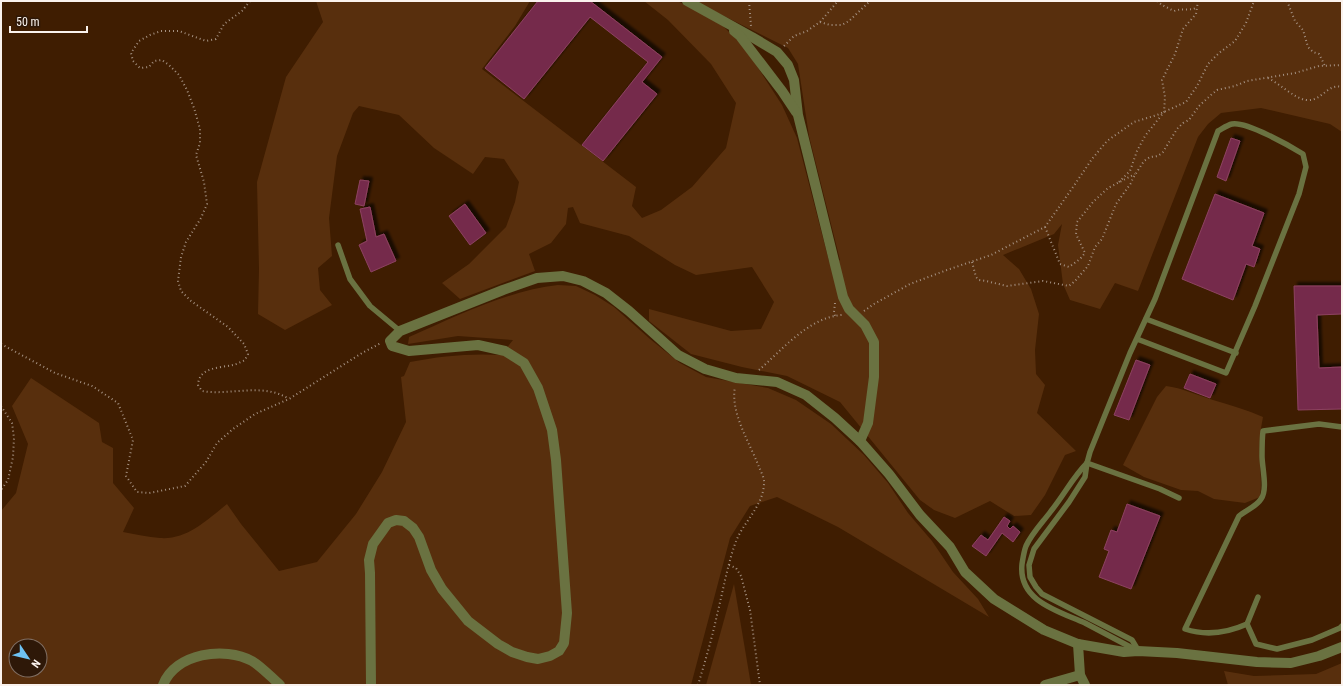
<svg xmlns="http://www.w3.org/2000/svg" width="1343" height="686" viewBox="0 0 1343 686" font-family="'Roboto Condensed',sans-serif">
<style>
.green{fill:#582f0d;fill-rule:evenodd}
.building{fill:#752c4c;stroke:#8d4160;filter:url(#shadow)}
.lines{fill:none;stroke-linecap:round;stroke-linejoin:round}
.path{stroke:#a49080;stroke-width:2;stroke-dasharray:1 3;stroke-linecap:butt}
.lane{stroke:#6a7241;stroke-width:5.5}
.street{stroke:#6a7241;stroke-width:10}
</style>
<defs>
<filter id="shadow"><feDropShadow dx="3.5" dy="-3.5" stdDeviation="1" flood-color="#0009"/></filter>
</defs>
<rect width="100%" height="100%" fill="#3f1d01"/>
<g class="green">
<polygon points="316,1 530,1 515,26 482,69 636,187 632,206 642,218 661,210 692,187 726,148 736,103 711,64 668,20 644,1 677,1 688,6 723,26 739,42 753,60 782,105 797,138 829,261 840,260 809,136 798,64 788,48 694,1 1342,1 1342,132 1330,124 1261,108 1221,113 1208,124 1198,137 1138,291 1115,283 1100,309 1070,300 1063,284 1058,245 1062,224 1054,234 1003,255 1019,269 1031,289 1039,314 1035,350 1036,374 1045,385 1037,413 1076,451 1065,455 1045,495 1031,515 1014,516 990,501 955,518 934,510 920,500 840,402 787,376 742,367 691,354 649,321 649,309 731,331 761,329 774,302 752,267 696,275 675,265 629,236 580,223 573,207 568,208 566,224 551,243 529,254 535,271 460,299 442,283 469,264 506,227 515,202 519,182 504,159 485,157 473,174 434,148 399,115 359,106 353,113 337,156 329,218 332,256 318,268 320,290 332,305 285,330 258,314 259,269 257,182 286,77 323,22"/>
<path d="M558,285L576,286L595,295L614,307L650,339L680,363L706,377L768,388L796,400L831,424L864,455L888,483L908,513L932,541L953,572L978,599L989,617L838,527L777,497L750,506L730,538L691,685H1V511L16,493L28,444L12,406L31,378L99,423L102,442L113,448V483L134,508L123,532C135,534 148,537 160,538C187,540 207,520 227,504L241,524L279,571L317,562L356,514L382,472L406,422L401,377L404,376L410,362C440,356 471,353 501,355L513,340L458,336L408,344L409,337C457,316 506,291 558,285ZM16,646H40V670H16Z"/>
<path d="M1166,386C1182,388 1197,395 1213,400C1230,405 1247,410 1263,417C1260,431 1259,445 1260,460C1260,473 1262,484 1260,497L1245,503L1214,499L1198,491L1181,490L1144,477L1123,465L1157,397Z"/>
<polygon points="734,584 751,685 706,685"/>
<polygon points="1342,663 1342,685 1228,685 1224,671 1254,676 1316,674"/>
</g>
<g class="building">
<polygon points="538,1 590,1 662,57 642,82 657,94 603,161 582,145 648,62 590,17 524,99 485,68"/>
<polygon points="1231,138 1240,141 1226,181 1217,177"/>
<polygon points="360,180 369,181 364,206 355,204"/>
<polygon points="1215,194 1264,213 1252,246 1260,249 1254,267 1246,264 1233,300 1182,279"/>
<polygon points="465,204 486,233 470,245 449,216"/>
<polygon points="370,207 376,237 384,234 396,261 371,272 359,245 367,241 360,209"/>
<polygon points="1294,286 1342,286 1342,314 1317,315 1319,368 1342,367 1342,409 1298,410"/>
<polygon points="1136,360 1150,365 1129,420 1114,415"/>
<polygon points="1190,374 1216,384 1210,398 1184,388"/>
<polygon points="1127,504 1160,516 1131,589 1099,577 1109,551 1104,549 1111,530 1117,532"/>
<polygon points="1004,517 1010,521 1007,526 1010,529 1013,526 1020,532 1013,542 1002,533 986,556 972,546 981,535 988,540"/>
</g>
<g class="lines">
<g class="path">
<path d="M250,1L242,11L224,24L216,39L206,41L179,31H161L150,35L139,41L131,53L133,61L140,68L149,67L154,61L162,60L169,65L179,75L187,90L194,108L200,129V143L196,155L204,182L207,204L201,218L186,242L181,257L178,281L181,291L191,301L228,327L244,344L248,354L245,360C241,362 237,364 233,365C219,368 199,367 198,385L202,391C230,396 263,382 289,399"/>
<polyline points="749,1 751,26"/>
<path d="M1157,1L1162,5L1174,11C1182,8 1187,11 1196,8"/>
<polyline points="1287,1 1295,21 1303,30 1308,47 1313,52 1319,54 1325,66"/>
<polyline points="820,22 830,25 842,25 849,21 870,1"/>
<polyline points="784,46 794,36 807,31 820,22 838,1"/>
<path d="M1268,78C1280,84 1294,98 1306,100C1322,102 1327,83 1342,87"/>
<polyline points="1119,182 1130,171 1137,151 1145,136 1164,112 1165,97 1162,80 1175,54 1183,29 1196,14 1198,1"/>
<polyline points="1045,227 1060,264 1069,267 1080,259 1085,253 1076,234 1077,222 1093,202 1108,188 1135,174"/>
<polyline points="972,262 976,277 979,280 986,281 1007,286 1043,281 1069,286 1075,281 1088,266 1095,247 1102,239 1116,204 1131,183 1133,178 1144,161 1150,157 1158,156 1163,152 1177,129 1183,123 1189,120 1199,106 1211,95 1217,90 1235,86 1247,81 1295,73 1319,66 1342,65"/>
<polyline points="835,303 834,312 835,316"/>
<polyline points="864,311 874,304 910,284 947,270 991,255 1045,227 1071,190 1092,159 1107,141 1134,122 1157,115 1186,102 1197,86 1208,64 1219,53 1235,41 1246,23 1254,1"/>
<polyline points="1,344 55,373 92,386 118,403 133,440 126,476 137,492 149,493 185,486 206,462 217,443 233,429 255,414 289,399 362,353 381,343"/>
<path d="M759,370C782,350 809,317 842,315"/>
<polyline points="1,406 12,423 14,438 13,457 8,480 1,490"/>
<polyline points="729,565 736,568 741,576 750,610 760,685"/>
<path d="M698,685C705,662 712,638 717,615C723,591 727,567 735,544C742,523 763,507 764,484C765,479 761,472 759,467C750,443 730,413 735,387"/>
</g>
<g class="lane">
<polyline points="338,245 350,279 370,306 400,331"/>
<polyline points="1146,319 1236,353"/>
<path d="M1137,339L1226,373L1255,306L1299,194L1306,167L1303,154C1290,146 1246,121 1232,124C1227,125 1222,129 1218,131L1155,299L1130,353L1090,452L1087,463L1160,489L1179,498"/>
<path d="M1087,463C1073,477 1064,495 1051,511C1043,522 1032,533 1026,546C1024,551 1023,558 1022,564C1018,601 1058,611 1085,623C1102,632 1119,641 1136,650"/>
<polyline points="1087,463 1085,477 1069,502 1034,549 1029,565 1030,577 1036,587 1042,594 1132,640 1138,650"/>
<polyline points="1258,597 1247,624 1256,644 1277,649 1312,640 1340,628 1342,626"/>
<path d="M1247,624C1227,633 1206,636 1185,629L1239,516C1246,510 1256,507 1261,499C1268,490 1262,467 1262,456C1262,447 1262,439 1263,431L1319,424L1342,427"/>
</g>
<g class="street">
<polyline points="687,1 752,37 777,52 788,65 794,80 798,115 843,297 849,309 865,325 874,342 874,377 868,423 860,441"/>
<polyline points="734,31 740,36 782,91 796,112"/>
<polyline points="1078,644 1080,675 1085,685"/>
<path d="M163,685C175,653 225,646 252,661C262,667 271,677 280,685"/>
<polyline points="371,685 370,573 369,560 373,544 388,523 396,520 404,521 413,528 419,537 431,570 442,589 468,621 498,644 512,652 527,657 538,659 550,656 559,651 564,643 567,613 556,460 552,430 538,388 524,363 505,351 478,345 409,351 392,346 390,341 400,331 503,290 537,278 563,276 583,281 606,293 629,311 678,355 705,369 736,378 777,382 806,395 835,418 860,441 889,474 920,515 950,547 965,572 994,599 1044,630 1078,644 1124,652 1138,651 1177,653 1257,662 1291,663 1319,656 1342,647"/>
<polyline points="1045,685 1080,675"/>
</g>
</g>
<rect width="1343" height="686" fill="none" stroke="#faf2ed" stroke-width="4"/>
<g transform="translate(28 658) rotate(125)"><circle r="19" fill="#2e1808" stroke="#806f64"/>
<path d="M0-3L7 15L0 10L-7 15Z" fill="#6ec2f3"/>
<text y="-6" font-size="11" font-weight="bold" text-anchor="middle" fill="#faf2ed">N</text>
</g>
<path d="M10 26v6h77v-6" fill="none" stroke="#faf2ed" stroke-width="2"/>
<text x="16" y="26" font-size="12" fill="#faf2ed" stroke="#2e1808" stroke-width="3" paint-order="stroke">50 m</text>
</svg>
